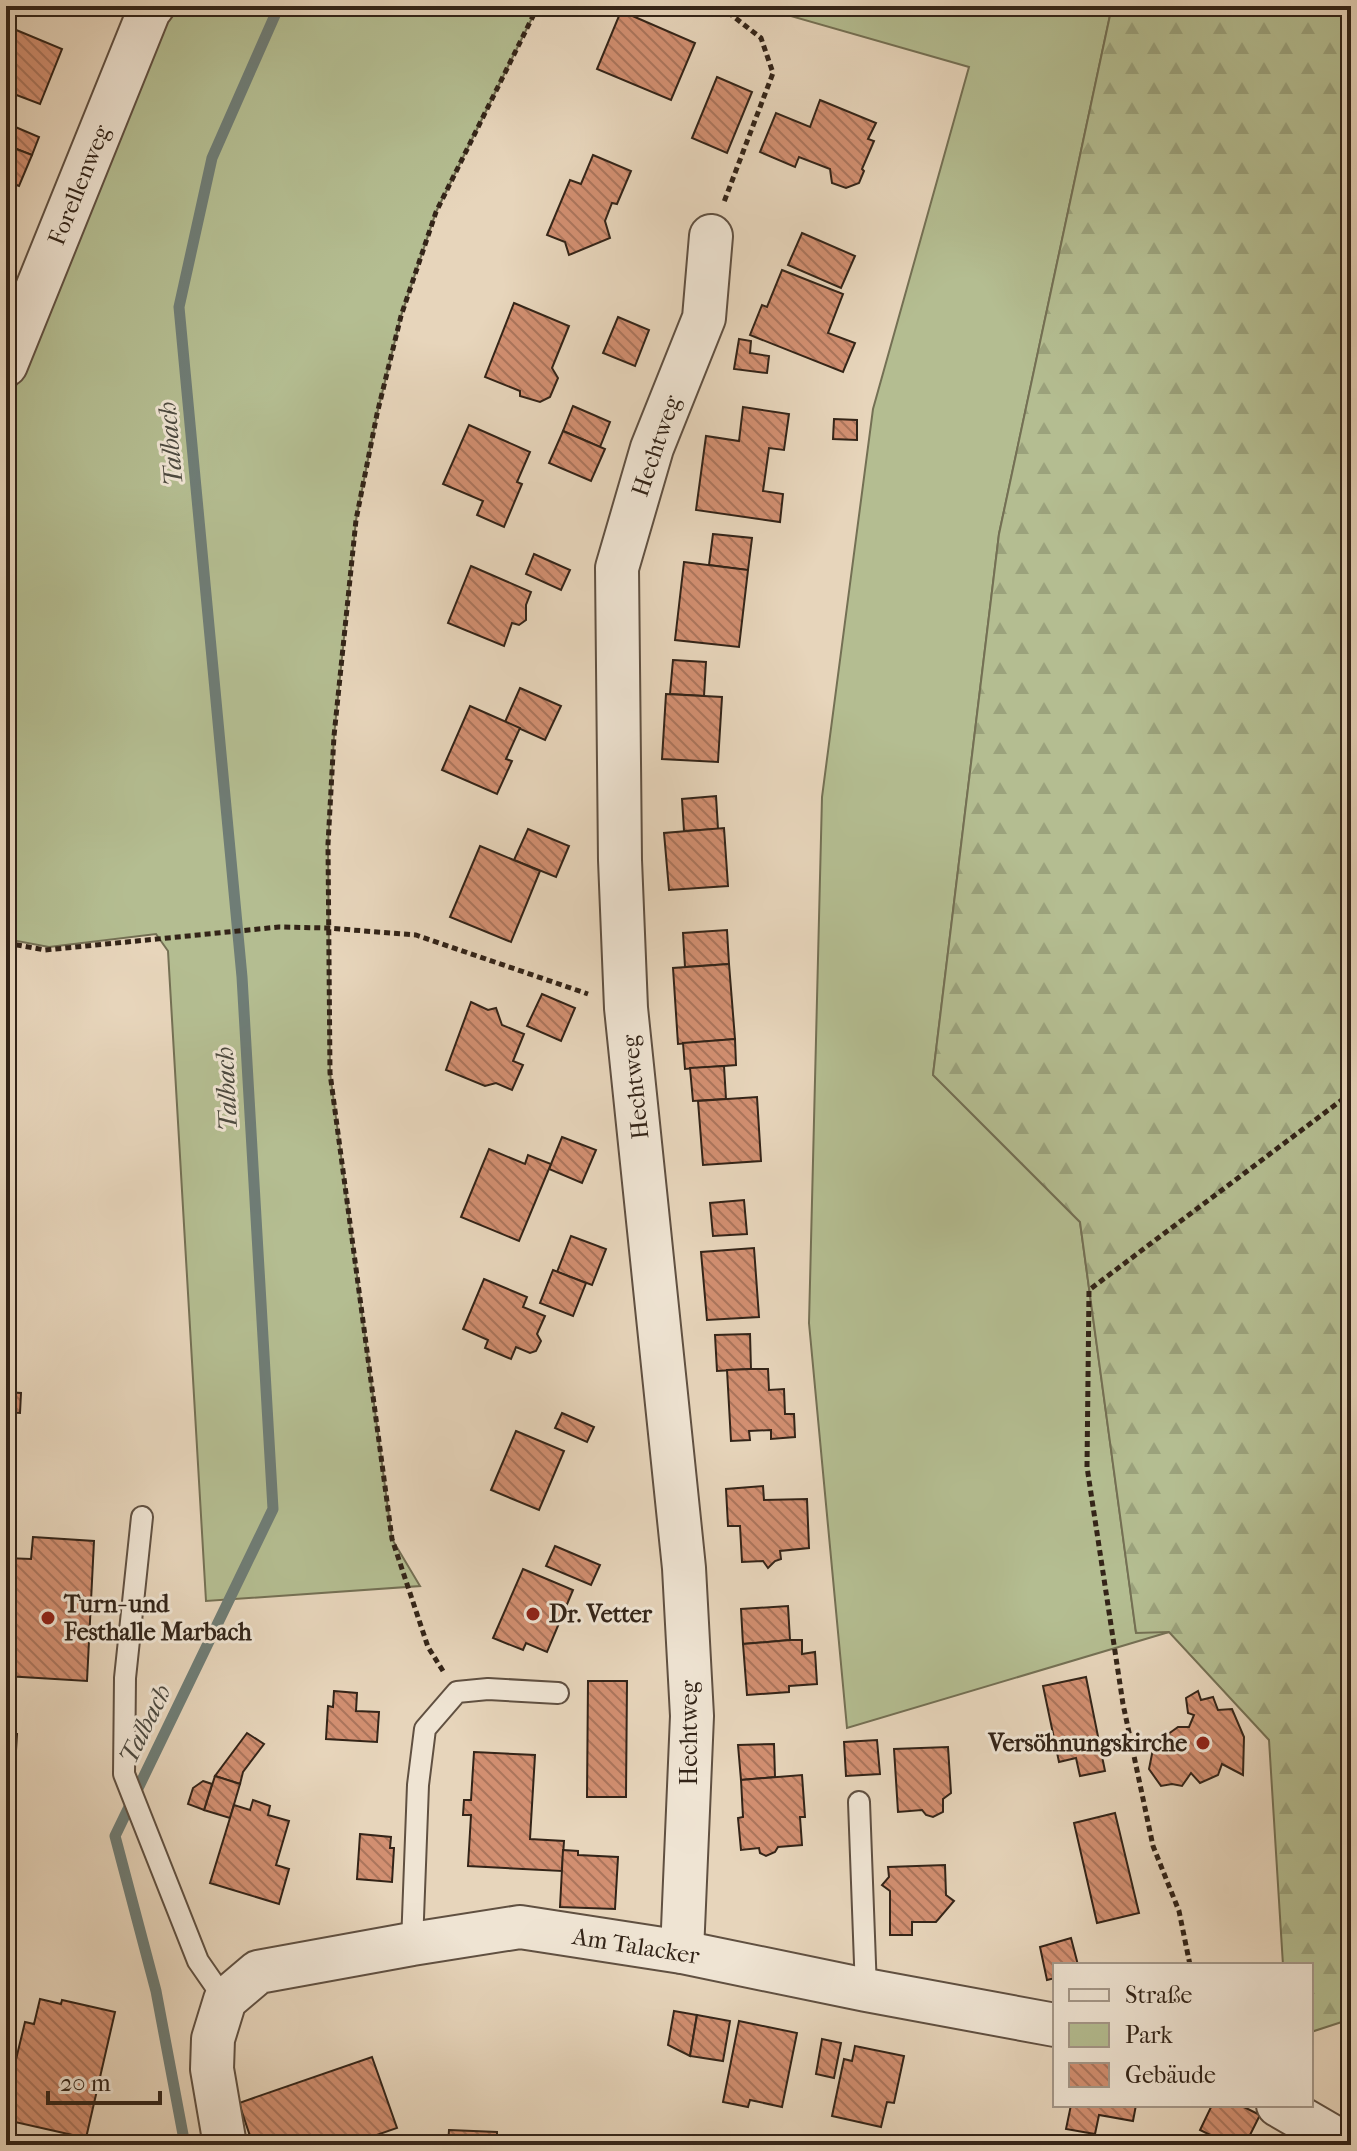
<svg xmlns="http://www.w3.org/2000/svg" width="1357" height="2151" viewBox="0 0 1357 2151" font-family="'IM FELL French Canon',serif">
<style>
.green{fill:#b4bd91;stroke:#747054;stroke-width:2}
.forest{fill:url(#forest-firs);stroke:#747054;stroke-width:2}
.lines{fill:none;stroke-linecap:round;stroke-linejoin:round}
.stream{stroke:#6f7d76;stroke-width:11}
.building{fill:url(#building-back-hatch);stroke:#332418;stroke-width:2}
.service-casing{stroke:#605041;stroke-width:24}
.minor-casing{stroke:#605041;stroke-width:46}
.path{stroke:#332418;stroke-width:5;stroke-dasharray:6 4;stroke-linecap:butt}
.service{stroke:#efe4d3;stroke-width:20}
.minor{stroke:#efe4d3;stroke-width:42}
.poi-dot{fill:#8f2418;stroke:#efe4d3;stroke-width:3}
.labels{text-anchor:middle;stroke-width:6;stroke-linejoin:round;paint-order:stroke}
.street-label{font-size:24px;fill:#332418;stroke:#efe4d3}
.poi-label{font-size:24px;font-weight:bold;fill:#332418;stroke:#efe4d3;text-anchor:start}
.water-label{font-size:26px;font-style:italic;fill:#4c493f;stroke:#efe4d3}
</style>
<defs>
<pattern id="forest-firs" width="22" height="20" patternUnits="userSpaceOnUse" patternTransform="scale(2)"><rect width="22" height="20" fill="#b4bd91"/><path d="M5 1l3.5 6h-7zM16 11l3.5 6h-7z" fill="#9ba27c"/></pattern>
<pattern id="building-back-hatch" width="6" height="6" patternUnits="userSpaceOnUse" patternTransform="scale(2)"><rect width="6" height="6" fill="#d28f71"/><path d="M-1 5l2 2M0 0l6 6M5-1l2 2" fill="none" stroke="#ab755c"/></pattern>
</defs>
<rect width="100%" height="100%" fill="#e7d5bb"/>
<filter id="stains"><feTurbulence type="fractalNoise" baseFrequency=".0025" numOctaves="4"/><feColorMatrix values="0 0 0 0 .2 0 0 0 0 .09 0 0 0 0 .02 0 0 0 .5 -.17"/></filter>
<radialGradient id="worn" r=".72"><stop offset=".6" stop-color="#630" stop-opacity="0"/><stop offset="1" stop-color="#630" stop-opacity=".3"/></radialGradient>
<g class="green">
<polygon points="181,6 538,6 436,212 401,316 377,414 356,520 334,736 328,844 330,1073 392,1539 420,1586 206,1601 168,951 156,934 49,947 6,939 6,411 163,18"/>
<polygon points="756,6 1112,6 999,534 933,1075 1080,1222 1136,1632 1169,1632 847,1728 809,1323 822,797 873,409 969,67"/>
</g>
<polygon class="forest" points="1112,6 1351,6 1351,2019 1311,2032 1311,1965 1283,1965 1269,1740 1169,1632 1136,1633 1080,1222 933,1075 999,534"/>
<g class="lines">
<polyline class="stream" points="185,2145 156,1991 115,1836 273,1509 242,977 179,307 212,158 279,6"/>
</g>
<g class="building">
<polygon points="621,11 695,43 671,100 597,69"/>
<polygon points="9,27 62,49 40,104 6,91 6,35"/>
<polygon points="717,77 752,92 727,153 692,138"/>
<polygon points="820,100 876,123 868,139 874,141 862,169 864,171 859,183 846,188 832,183 830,169 799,157 795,167 760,152 776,113 810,127"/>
<polygon points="6,123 39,137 32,155 6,145"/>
<polygon points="6,145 32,155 19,186 6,181"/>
<polygon points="593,155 631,171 617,204 612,203 605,221 610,238 569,255 565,242 547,235 570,180 581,184"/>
<polygon points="802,233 855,256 841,288 788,265"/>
<polygon points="782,270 843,294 828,333 855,343 843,372 750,335 762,305 767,307"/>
<polygon points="514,303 569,326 552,368 558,378 550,397 540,402 520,396 520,391 485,377"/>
<polygon points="618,317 649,330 635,366 603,353"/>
<polygon points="739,339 751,341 750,353 769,356 767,373 734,369"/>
<polygon points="573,406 610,422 600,447 563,431"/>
<polygon points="743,407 789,414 784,450 769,448 763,491 783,494 780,522 696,510 706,436 739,441"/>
<polygon points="834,419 857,420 857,440 833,439"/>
<polygon points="469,425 530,452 517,482 522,484 504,527 477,515 483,501 443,484"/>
<polygon points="563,431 605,449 591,481 549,463"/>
<polygon points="713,534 752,538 748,570 709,565"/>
<polygon points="534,554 570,570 561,590 526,574"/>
<polygon points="684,562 748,570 739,647 675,640"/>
<polygon points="471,566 531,592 526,605 526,620 519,625 512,623 504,646 448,623"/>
<polygon points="673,660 706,662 704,696 670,694"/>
<polygon points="520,688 561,706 545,740 505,722"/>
<polygon points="666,694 722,697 718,762 662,759"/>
<polygon points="470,706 520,728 506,759 512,761 497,794 442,770"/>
<polygon points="716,796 718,829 684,831 682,799"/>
<polygon points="724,828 728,886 669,890 664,833"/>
<polygon points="528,829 569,846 556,877 514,860"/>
<polygon points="480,846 540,871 511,942 450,917"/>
<polygon points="727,930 729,964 685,967 683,933"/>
<polygon points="729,964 735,1039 678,1044 673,968"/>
<polygon points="542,994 575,1008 561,1041 527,1026"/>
<polygon points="471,1002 488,1010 496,1008 502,1025 524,1034 513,1061 523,1065 512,1090 496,1083 485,1086 446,1070"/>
<polygon points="735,1039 736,1065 685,1069 683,1043"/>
<polygon points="724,1066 726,1099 693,1101 690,1068"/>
<polygon points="757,1097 761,1161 703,1165 698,1101"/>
<polygon points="562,1137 596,1150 582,1183 549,1169"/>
<polygon points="489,1149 525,1164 528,1155 551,1164 519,1241 461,1217"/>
<polygon points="744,1200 747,1234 713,1236 710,1203"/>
<polygon points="571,1236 606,1249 592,1285 557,1272"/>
<polygon points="754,1248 759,1317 707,1320 701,1252"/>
<polygon points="553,1270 586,1283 573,1316 540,1303"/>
<polygon points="484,1279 527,1297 523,1307 545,1316 537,1334 541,1341 536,1351 530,1353 516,1347 511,1359 485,1348 488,1340 463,1329"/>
<polygon points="750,1334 751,1369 717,1371 715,1335"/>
<polygon points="751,1369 768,1369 769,1390 784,1389 785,1414 794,1414 795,1437 771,1439 771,1430 749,1431 750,1440 731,1441 727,1370"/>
<polygon points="6,1392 21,1393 20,1413 6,1412"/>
<polygon points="562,1413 594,1427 587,1442 555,1428"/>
<polygon points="516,1431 564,1451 539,1510 491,1490"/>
<polygon points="763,1486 764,1500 807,1499 809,1548 780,1551 781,1559 775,1561 768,1568 763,1561 742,1562 740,1526 728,1526 726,1489"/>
<polygon points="33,1537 94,1541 87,1681 6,1676 6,1558 31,1559"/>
<polygon points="555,1546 600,1565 591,1585 546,1566"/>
<polygon points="523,1569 573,1590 547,1652 526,1643 523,1650 493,1638"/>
<polygon points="788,1606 790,1640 743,1644 741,1609"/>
<polygon points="790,1640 802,1640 802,1654 815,1652 817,1684 789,1686 789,1692 747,1695 743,1644"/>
<polygon points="1086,1677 1105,1771 1080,1776 1076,1758 1059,1762 1043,1686"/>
<polygon points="588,1681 627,1681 626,1797 587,1797"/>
<polygon points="334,1691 357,1693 356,1711 379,1712 377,1742 326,1739 328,1706 333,1707"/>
<polygon points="1198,1691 1201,1700 1213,1697 1218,1710 1232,1709 1244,1737 1243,1775 1222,1764 1218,1775 1200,1783 1191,1773 1182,1786 1172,1784 1161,1786 1149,1769 1153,1749 1160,1751 1164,1737 1178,1727 1189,1727 1194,1715 1188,1713 1186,1698"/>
<polygon points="247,1733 264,1744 243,1772 240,1784 215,1776"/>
<polygon points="6,1734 17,1734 14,1783 6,1783 6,1790"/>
<polygon points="877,1740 880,1774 846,1776 844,1742"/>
<polygon points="774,1744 775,1777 741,1780 738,1745"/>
<polygon points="948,1747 951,1793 943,1799 943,1812 933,1817 926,1815 922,1810 898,1812 894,1749"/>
<polygon points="474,1752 535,1755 530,1839 564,1841 562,1871 468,1866 471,1815 463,1815 464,1800 471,1800"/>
<polygon points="802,1775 805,1817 800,1817 802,1845 778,1847 775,1852 766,1856 760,1853 759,1848 741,1850 738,1818 743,1817 741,1780"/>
<polygon points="215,1776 240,1784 230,1818 204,1810"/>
<polygon points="203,1781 212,1784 204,1810 188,1804 193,1788"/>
<polygon points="253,1800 270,1806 268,1815 289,1821 276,1865 289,1869 279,1904 210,1883 234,1805 250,1810"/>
<polygon points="1115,1813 1139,1913 1097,1923 1074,1823"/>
<polygon points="360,1834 391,1837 390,1848 394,1848 392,1882 357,1879"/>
<polygon points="563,1850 578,1851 578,1855 618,1857 615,1909 560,1907"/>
<polygon points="945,1865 946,1895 954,1901 936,1922 912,1922 912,1935 890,1935 890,1891 882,1885 889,1877 888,1867"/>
<polygon points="1071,1938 1078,1965 1055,1965 1055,1978 1047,1980 1040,1947"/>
<polygon points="40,1999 61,2004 62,2000 115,2012 86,2138 6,2120 6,2101 25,2022 34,2024"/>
<polygon points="674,2011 697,2015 690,2056 668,2045"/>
<polygon points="697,2015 730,2021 723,2061 690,2056"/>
<polygon points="739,2021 797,2033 782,2107 750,2100 748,2107 723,2102"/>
<polygon points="822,2039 841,2043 834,2078 816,2074"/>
<polygon points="855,2046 904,2056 894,2103 887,2102 881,2127 832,2116 844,2059 852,2061"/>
<polygon points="372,2057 397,2128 348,2145 253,2145 239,2103"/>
<polygon points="1071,2105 1136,2105 1133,2121 1099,2115 1095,2134 1066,2129"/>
<polygon points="1212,2105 1240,2105 1260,2115 1245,2145 1231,2145 1200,2130"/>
<polygon points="449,2130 497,2132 497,2145 448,2145"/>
</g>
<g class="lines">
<defs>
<g id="service">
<polyline points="142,1517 125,1678 124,1774 198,1961 225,2000"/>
<polyline points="859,1802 866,1990"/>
<polyline points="412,1944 418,1785 425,1729 457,1692 488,1689 558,1693"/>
</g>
<g id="minor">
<polyline points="6,365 149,11 153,6"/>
<polyline points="682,1952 692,1716 684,1568 626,1008 620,860 617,568 652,448 704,318 711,236"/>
<polyline points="1278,2105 1347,2145"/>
<polyline points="225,2145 212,2069 213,2039 225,2000 258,1972 412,1944 520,1927 682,1952 866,1990 1055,2025"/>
</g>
</defs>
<use href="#service" class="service-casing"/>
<use href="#minor" class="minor-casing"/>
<g class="path">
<polyline points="720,6 761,38 773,73 724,202"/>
<polyline points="6,943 45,950 279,927 327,928 416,935 588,994"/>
<polyline points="443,1671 428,1647 392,1539 330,1073 328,844 334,736 356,520 377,414 401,316 436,212 538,6"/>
<polyline points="1190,1965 1179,1911 1153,1846 1123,1704 1087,1467 1089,1290 1351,1093"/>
</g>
<use href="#service" class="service"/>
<use href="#minor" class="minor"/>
</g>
<g class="poi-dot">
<circle cx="533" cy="1614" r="8"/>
<circle cx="48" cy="1618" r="8"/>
<circle cx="1203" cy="1743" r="8"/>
</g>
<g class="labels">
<g class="street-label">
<text transform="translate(79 185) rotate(-68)" y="8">Forellenweg</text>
<text transform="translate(656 446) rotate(-71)" y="8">Hechtweg</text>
<text transform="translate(635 1087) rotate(-96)" y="8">Hechtweg</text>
<text transform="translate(689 1733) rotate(-90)" y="8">Hechtweg</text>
<text transform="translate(636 1946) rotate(9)" y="8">Am Talacker</text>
</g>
<g class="poi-label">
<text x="64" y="1612">Turn- und<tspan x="64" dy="28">Festhalle Marbach</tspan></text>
<text x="549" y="1622">Dr. Vetter</text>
<text x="1187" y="1751" text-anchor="end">Versöhnungskirche</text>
</g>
<g class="water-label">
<text transform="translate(170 444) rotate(-95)" y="9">Talbach</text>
<text transform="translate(226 1089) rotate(-93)" y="9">Talbach</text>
<text transform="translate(145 1724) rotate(-64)" y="9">Talbach</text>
</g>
</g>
<rect width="1357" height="2151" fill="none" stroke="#e7d5bb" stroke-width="32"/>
<rect x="8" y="8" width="1341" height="2135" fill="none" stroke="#332418" stroke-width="4"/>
<rect x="16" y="16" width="1325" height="2119" fill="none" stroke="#332418" stroke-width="2"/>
<rect x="1053" y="1963" width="260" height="144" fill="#efe4d3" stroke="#a49788" stroke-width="2"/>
<rect x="1069" y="1989" width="40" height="12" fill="#efe4d3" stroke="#a49788" stroke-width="2"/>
<text x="1125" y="2003" font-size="24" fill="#332418">Straße</text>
<rect x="1069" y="2023" width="40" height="24" fill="#b4bd91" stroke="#a49788" stroke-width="2"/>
<text x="1125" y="2043" font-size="24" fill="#332418">Park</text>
<rect x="1069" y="2063" width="40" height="24" fill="url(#building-back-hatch)" stroke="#a49788" stroke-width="2"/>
<text x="1125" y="2083" font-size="24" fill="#332418">Gebäude</text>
<path d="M48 2091v12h112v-12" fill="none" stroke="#332418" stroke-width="4"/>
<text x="60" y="2091" font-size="24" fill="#332418" stroke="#efe4d3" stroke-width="6" paint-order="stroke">20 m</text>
<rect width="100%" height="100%" filter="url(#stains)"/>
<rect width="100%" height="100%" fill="url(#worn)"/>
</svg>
